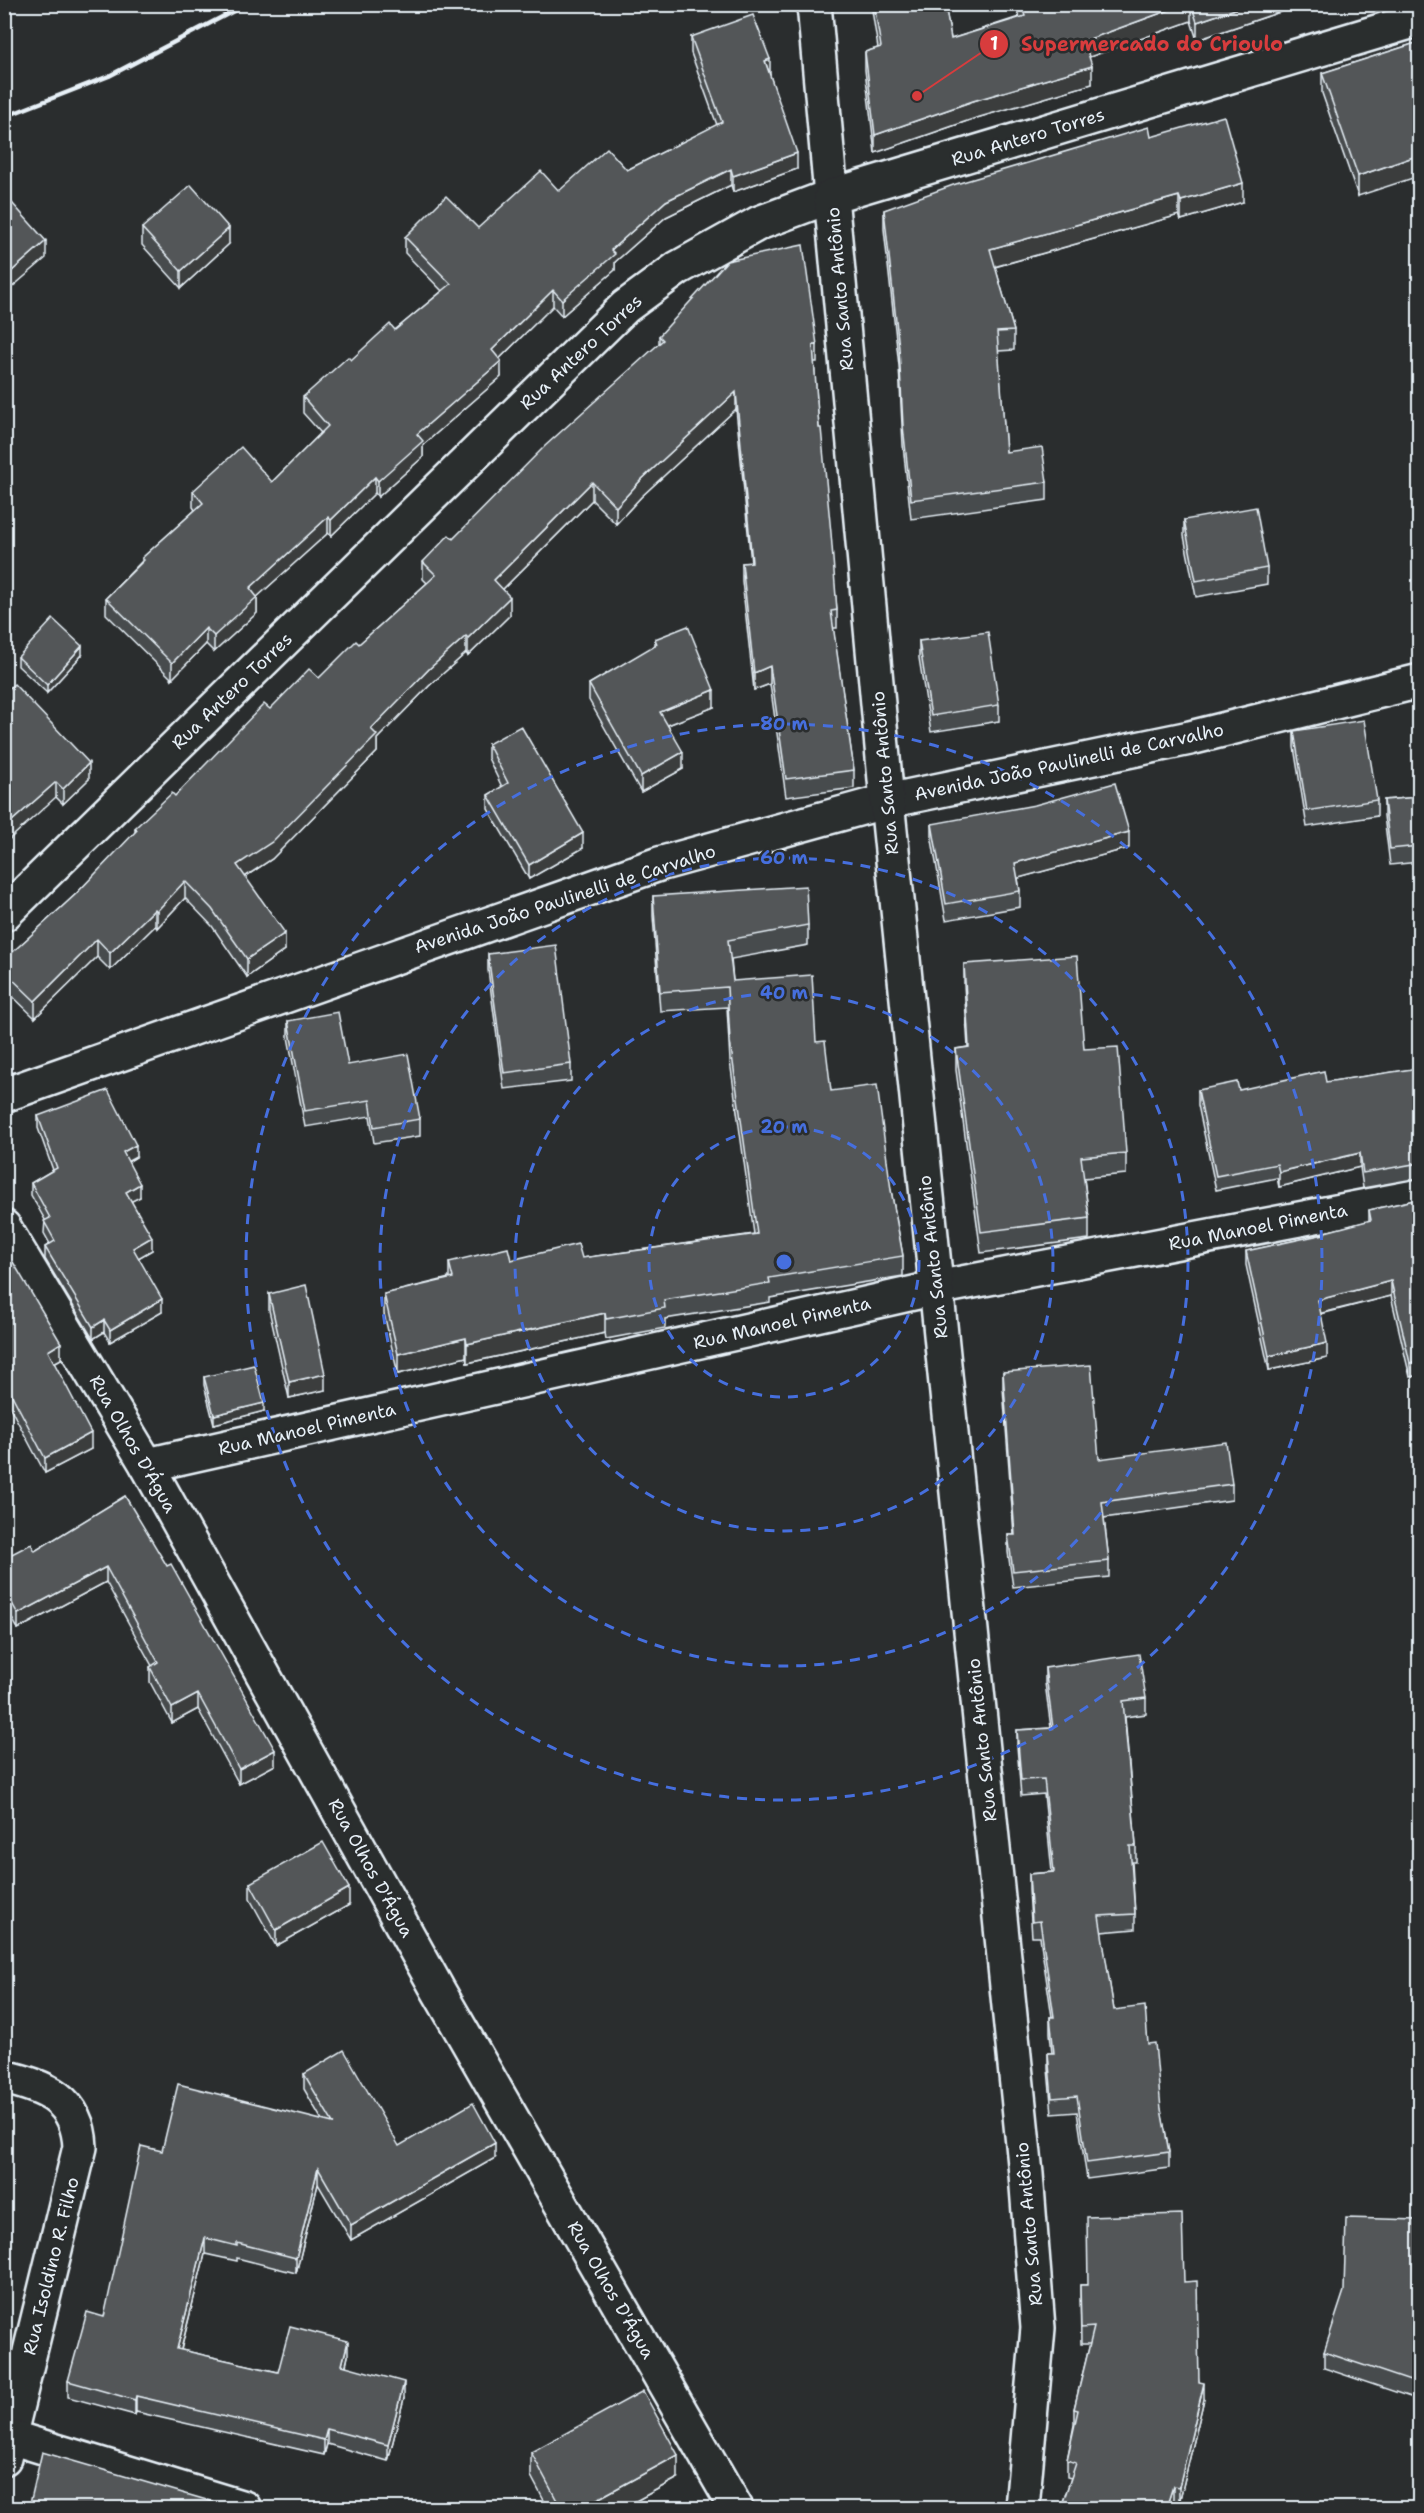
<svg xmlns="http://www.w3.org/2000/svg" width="1424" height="2513" viewBox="0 0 1424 2513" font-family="'Shantell Sans',sans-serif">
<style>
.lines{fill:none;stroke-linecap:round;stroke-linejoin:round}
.minor-casing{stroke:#e8f1f8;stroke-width:38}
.tertiary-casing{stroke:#e8f1f8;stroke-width:38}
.minor{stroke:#2a2d2e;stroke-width:33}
.tertiary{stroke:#2a2d2e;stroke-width:33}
.rail{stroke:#e8f1f8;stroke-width:4.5}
.wall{fill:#474b4d;stroke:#e8f1f8;stroke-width:1.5}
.shaded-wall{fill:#3a3d3e;stroke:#e8f1f8;stroke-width:1.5}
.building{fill:#535759;stroke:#e8f1f8;stroke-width:1.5}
.ring{fill:none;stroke:#466fde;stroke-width:3;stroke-dasharray:10 8}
.labels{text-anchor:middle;stroke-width:5;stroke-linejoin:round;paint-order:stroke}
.street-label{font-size:18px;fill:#e8f1f8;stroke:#2a2d2e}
.centre{fill:#466fde;stroke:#2a2d2e;stroke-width:3}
.ring-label{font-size:18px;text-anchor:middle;font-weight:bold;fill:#466fde;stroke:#2a2d2e;stroke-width:5;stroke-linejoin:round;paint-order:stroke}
.leader{fill:none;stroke:#d83c3d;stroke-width:2}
.callout-dot{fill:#d83c3d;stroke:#2a2d2e;stroke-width:2}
.mark-label{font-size:18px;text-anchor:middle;font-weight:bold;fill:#fff}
.callout-label{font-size:20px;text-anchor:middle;font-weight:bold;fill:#d83c3d;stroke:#2a2d2e;stroke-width:5;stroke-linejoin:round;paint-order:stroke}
</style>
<rect width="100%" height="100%" fill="#2a2d2e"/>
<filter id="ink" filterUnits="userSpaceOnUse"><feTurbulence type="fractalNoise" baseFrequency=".0167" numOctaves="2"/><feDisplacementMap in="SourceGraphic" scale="12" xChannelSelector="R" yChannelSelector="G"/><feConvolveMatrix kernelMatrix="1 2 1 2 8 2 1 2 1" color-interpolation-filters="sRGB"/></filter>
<g filter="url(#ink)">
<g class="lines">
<defs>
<g id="minor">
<polyline points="4,914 625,307 678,268 759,223 831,196 814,4"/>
<polyline points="4,1095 659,864 887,801 1190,738 1420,681"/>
<polyline points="4,1227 147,1465 438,1990 736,2508"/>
<polyline points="147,1465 936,1288 1420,1196"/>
<path d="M4,2077C46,2087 78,2099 80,2147L4,2458"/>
<polyline points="10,2437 244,2508"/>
</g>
<polyline id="tertiary" points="1022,2508 1038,2328 1026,2174 887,801 831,196 1420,19"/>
</defs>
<use href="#minor" class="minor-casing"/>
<use href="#tertiary" class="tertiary-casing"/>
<use href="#minor" class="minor"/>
<use href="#tertiary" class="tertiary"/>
<polyline class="rail" points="4,117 109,76 247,4"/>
</g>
<g class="wall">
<polygon points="871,4 945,4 951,39 1019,17 1015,4 1304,4 1197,40 1191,21 1089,57 1092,84 973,119 875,153 865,70 865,52 878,48"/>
<polygon points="691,37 770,75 797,169 733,192 731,185 666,217 615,262 615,270 562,316 553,306 499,359 501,377 423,445 423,457 378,497 375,493 331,536 328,533 257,597 257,613 214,652 206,644 172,679 106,614 106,598 142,561 142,558 195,510 193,507 193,491 272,482 321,433 303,413 303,397 351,360 395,330 442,291 405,253 405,237 478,228 559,191 627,170 717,125 691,53"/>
<polygon points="1419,42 1358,196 1322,93 1322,73"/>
<polygon points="1151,137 1243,202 1181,220 1179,215 995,267 1014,331 1014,350 998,351 1006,452 1047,482 1047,500 911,519 903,445 899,366 884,229 884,210"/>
<polygon points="142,228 229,244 181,288 142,245"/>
<polygon points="659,336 817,345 817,362 814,362 819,428 837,610 837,628 833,628 854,770 854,788 786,797 770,684 754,690 742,581 742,563 751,563 736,409 641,497 616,524 592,500 503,589 510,615 468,656 466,653 429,686 377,739 377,752 272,859 245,877 285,950 247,977 212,926 185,898 157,928 155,926 110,970 97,957 35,1018 4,988 4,960 76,894 135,833 135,828 175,796 270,709 319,678 359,644 427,583 423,579 423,562 453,539 659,344"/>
<polygon points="1184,520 1267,568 1267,584 1196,597 1184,536"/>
<polygon points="655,639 714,707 668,725 683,769 641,792 589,700 589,684 655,646"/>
<polygon points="919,641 999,705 999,721 931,732 919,658"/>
<polygon points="82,655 47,693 18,666 18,657"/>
<polygon points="4,693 89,779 63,804 56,797"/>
<polygon points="1294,731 1377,800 1377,816 1307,827 1294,747"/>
<polygon points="488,744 583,848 529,879 488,809 488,795 502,787 488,758"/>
<polygon points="1419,797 1419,862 1390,865 1384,816 1384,800"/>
<polygon points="932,824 1129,848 1018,878 1020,891 1020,907 946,920 932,840"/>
<polygon points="653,896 808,925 808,945 731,959 733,981 816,1042 831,1091 891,1190 903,1256 903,1276 770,1298 770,1302 665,1319 665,1328 606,1339 605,1333 467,1363 466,1357 398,1374 384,1314 384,1294 449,1278 449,1262 582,1258 754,1234 730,1061 727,1007 660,1011 653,916"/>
<polygon points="488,954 571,1064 571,1081 504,1089 488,970"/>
<polygon points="964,964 1084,1049 1126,1153 1126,1174 1084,1178 1089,1218 1089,1239 981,1253 956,1070 956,1049 968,1047 964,985"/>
<polygon points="288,1021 420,1119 420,1136 374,1143 370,1116 305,1127 288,1037"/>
<polygon points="1419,1068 1419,1178 1363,1188 1360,1167 1279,1187 1277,1178 1216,1190 1198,1105 1198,1090 1239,1090 1326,1082"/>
<polygon points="38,1116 136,1157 128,1162 140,1197 131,1201 152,1250 138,1258 162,1312 110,1342 104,1332 93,1339 45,1259 45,1247 50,1244 44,1233 45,1220 31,1195 31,1183 53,1170 38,1128"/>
<polygon points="1419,1199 1410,1377 1391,1296 1321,1314 1327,1358 1269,1370 1246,1265 1246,1251 1325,1234 1325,1232 1369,1221 1369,1210"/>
<polygon points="4,1267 61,1359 54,1363 91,1449 45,1473 4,1396"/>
<polygon points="269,1294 325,1390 289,1398 269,1310"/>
<polygon points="1003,1372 1099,1459 1232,1484 1232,1500 1104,1518 1109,1561 1109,1577 1013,1587 1008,1552 1008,1535 1014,1535 1003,1388"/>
<polygon points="204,1377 264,1411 214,1424 204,1385"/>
<polygon points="125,1496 275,1765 239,1784 198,1709 172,1723 150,1682 150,1667 152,1666 106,1582 18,1629 4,1604 4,1558 35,1551"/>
<polygon points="1045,1668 1146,1698 1146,1714 1125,1717 1136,1846 1136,1862 1132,1862 1135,1914 1135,1929 1101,1932 1114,2010 1148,2044 1169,2152 1169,2168 1087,2179 1077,2112 1052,2114 1048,2069 1048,2053 1052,2053 1050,2033 1050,2017 1052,2017 1040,1937 1032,1937 1029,1890 1029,1874 1052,1872 1044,1794 1021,1796 1017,1746 1017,1730 1051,1728 1045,1683"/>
<polygon points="250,1883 349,1905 276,1946 250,1899"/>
<polygon points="304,2074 399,2146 495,2158 351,2240 318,2184 296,2273 237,2258 237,2261 205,2254 181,2350 278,2372 348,2356 346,2366 404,2398 388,2461 327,2444 324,2455 136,2412 135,2415 68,2397 68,2381 104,2317 162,2151 322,2120 304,2089"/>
<polygon points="1419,2220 1419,2400 1324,2368 1324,2352"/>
<polygon points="1184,2282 1199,2382 1204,2399 1179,2503 1173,2502 1171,2508 1061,2508 1071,2478 1067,2477 1067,2460 1074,2425 1074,2409 1090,2344 1081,2344 1080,2285"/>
<polygon points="531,2452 678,2478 623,2508 548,2508 531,2476"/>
</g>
<g class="shaded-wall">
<polygon points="1186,4 1191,4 1191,21 1084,59 1084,41"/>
<polygon points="1250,4 1304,4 1197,40 1197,22"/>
<polygon points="770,59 770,75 765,61"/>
<polygon points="1092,66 1092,84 973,119 875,153 875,135 973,101"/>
<polygon points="797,153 797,169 733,192 733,176"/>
<polygon points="1419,155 1419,176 1358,196 1358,176"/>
<polygon points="731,169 731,185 666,217 615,262 615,270 562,316 562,300 611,250 666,201"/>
<polygon points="1243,183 1243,202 1181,220 1181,201"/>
<polygon points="1179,196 1179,215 990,268 990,249"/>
<polygon points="229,228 229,244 181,288 181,271"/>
<polygon points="46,241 46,258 4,294 4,278"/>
<polygon points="553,290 553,306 492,366 492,350"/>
<polygon points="501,361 501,377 423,445 423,457 378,497 378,481 417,434"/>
<polygon points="736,392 736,409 641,497 616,524 616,507 641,480"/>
<polygon points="375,477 375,493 331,536 331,520"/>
<polygon points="592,482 592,500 494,598 494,580"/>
<polygon points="328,517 328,533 257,597 257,613 214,652 214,636 250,588"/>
<polygon points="510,597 510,615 468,656 468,638"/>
<polygon points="206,628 206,644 172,679 172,663"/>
<polygon points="466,636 466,653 429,686 377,739 377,752 272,859 237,882 237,865 429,669"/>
<polygon points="82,646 82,655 47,693 47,685"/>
<polygon points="770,666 770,684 754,690 754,673"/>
<polygon points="714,690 714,707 660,728 660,712"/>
<polygon points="683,752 683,769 641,792 641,776"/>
<polygon points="89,763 89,779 63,804 63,789"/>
<polygon points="56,782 56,797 4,844 4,828"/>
<polygon points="1129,832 1129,848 1015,879 1015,863"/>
<polygon points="583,833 583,848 529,879 529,865"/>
<polygon points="185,881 185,898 157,928 157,911"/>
<polygon points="155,909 155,926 110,970 110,953"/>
<polygon points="285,933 285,950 247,977 247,959"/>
<polygon points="97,939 97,957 35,1018 35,1001"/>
<polygon points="136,1145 136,1157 123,1164 123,1152"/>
<polygon points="1360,1153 1360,1167 1279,1187 1279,1172"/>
<polygon points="140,1184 140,1197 126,1204 126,1192"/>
<polygon points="152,1237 152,1250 133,1261 133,1248"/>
<polygon points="1391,1281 1391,1296 1318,1314 1318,1300"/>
<polygon points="162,1299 162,1312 110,1342 110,1330"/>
<polygon points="605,1313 605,1333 467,1363 467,1344"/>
<polygon points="104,1320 104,1332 93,1339 93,1327"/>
<polygon points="466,1338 466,1357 398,1374 398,1354"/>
<polygon points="61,1343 61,1359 48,1366 48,1351"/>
<polygon points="1327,1343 1327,1358 1269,1370 1269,1356"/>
<polygon points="1419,1361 1419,1375 1410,1377 1410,1363"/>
<polygon points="325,1374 325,1390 289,1398 289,1382"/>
<polygon points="264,1403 264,1411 214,1424 214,1415"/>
<polygon points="91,1433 91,1449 45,1473 45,1458"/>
<polygon points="106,1567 106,1582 18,1629 18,1614"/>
<polygon points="198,1694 198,1709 172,1723 172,1708"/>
<polygon points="275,1750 275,1765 239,1784 239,1769"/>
<polygon points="349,1888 349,1905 276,1946 276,1930"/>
<polygon points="495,2143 495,2158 351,2240 351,2225"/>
<polygon points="318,2168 318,2184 296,2273 296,2258"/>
<polygon points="205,2238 205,2254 177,2365 177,2349"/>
<polygon points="348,2341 348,2356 342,2381 342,2365"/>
<polygon points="404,2382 404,2398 388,2461 388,2445"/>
<polygon points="1204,2383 1204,2399 1179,2503 1179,2487"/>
<polygon points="136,2396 136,2412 135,2415 135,2400"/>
<polygon points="327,2429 327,2444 324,2455 324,2440"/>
<polygon points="678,2455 678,2478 623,2508 581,2508"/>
<polygon points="1173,2486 1173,2502 1171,2508 1166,2508"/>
</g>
<g class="building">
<polygon points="874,4 945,4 951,39 1025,16 1021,4 1186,4 1084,41 1092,66 973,101 875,135 865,52 881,47"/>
<polygon points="1191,4 1250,4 1197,22"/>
<polygon points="753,15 770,59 765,61 797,153 733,176 731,169 666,201 611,250 615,254 562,300 553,290 492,350 501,361 417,434 423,441 378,481 375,477 331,520 328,517 250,588 257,597 214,636 206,628 172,663 106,598 144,560 142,558 203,503 193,491 241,447 272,482 328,426 303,397 348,357 351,360 390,324 395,330 451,284 405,237 446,196 478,228 541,171 559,191 607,148 627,170 722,122 691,37"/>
<polygon points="1419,42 1419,155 1358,176 1322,73"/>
<polygon points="1224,116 1243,183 1181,201 1179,196 990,249 1014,331 997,332 1006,452 1042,447 1047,482 911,500 903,426 899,348 884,210 956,184 1149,127 1151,137"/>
<polygon points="191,185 229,228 181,271 142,228"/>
<polygon points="4,194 46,241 4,278"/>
<polygon points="803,245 817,345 813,345 819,428 821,428 831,533 837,610 831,611 854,770 786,779 770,666 754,673 742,563 752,562 736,392 641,480 616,507 592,482 494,580 510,597 468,638 466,636 429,669 371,729 377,735 272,842 237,865 285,933 247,959 212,909 185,881 157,911 155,909 110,953 97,939 35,1001 4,971 4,960 76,894 137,830 135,828 172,793 175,796 264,704 270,709 309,669 319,678 356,641 359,644 436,575 423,562 449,535 453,539 545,446 663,340 659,336 727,261"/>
<polygon points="1256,507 1267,568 1196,581 1184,520"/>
<polygon points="53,619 82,646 47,685 18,657"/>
<polygon points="688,626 714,690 660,712 683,752 641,776 589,684 657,644 655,639"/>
<polygon points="988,632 999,705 931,716 919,641"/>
<polygon points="14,684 89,763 63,789 56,782 4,828 4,693"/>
<polygon points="1364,720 1377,800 1307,811 1294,731"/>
<polygon points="521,726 583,833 529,865 488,795 508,783 488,744"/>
<polygon points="1115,783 1129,832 1015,863 1020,891 946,904 932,824 1035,805"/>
<polygon points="1419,797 1419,846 1390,849 1384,800"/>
<polygon points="806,886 808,925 728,940 733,981 812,975 816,1042 825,1041 831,1091 877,1085 891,1190 903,1256 769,1278 770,1283 664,1300 665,1308 606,1319 605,1313 467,1344 466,1338 398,1354 384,1294 453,1278 449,1262 508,1248 511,1260 578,1244 582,1258 757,1234 730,1041 727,987 660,992 653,896"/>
<polygon points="556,945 571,1064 504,1073 488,954"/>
<polygon points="1077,956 1084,1049 1118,1047 1126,1153 1081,1157 1089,1218 981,1232 956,1049 969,1047 964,964"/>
<polygon points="338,1012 348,1065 408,1054 420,1119 374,1127 370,1100 305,1111 288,1021"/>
<polygon points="1419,1068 1419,1163 1363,1173 1360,1153 1279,1172 1277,1164 1216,1176 1198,1090 1237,1082 1239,1090 1324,1071 1326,1082"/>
<polygon points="108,1090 136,1145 123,1152 140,1184 126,1192 152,1237 133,1248 162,1299 110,1330 104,1320 93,1327 45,1247 55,1241 44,1221 50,1218 31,1183 57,1168 38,1116"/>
<polygon points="1419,1199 1419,1361 1410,1363 1391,1281 1318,1300 1327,1343 1269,1356 1246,1251 1325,1234 1325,1232 1371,1220 1369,1210"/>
<polygon points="13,1262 61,1343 48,1351 91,1433 45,1458 4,1380 4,1267"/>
<polygon points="306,1285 325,1374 289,1382 269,1294"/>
<polygon points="254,1365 264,1403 214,1415 204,1377"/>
<polygon points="1091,1365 1099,1459 1226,1442 1232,1484 1102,1502 1109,1561 1013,1571 1008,1535 1015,1535 1003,1372"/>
<polygon points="125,1496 167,1566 171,1564 275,1750 239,1769 198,1694 172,1708 150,1667 158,1662 106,1567 18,1614 4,1589 4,1558 31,1544 35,1551"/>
<polygon points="1139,1654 1146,1698 1123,1701 1136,1846 1130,1846 1135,1914 1099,1916 1114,2010 1145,2006 1148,2044 1155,2043 1161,2109 1169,2152 1087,2163 1077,2096 1052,2098 1048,2053 1054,2053 1050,2017 1054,2017 1040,1921 1032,1922 1029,1874 1054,1872 1044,1779 1021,1780 1017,1730 1053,1728 1045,1668"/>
<polygon points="323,1842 349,1888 276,1930 250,1883"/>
<polygon points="344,2050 399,2146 473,2103 495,2143 351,2225 318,2168 296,2258 237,2243 237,2246 205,2238 177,2349 278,2372 290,2326 348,2341 342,2365 404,2382 388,2445 327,2429 324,2440 136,2396 135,2400 68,2381 87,2312 104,2317 141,2146 162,2151 178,2084 333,2123 304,2074"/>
<polygon points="1182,2214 1184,2282 1197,2281 1199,2382 1204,2383 1179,2487 1173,2486 1166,2508 1061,2508 1076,2463 1067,2460 1078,2410 1074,2409 1094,2327 1081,2328 1080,2285 1088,2285 1087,2217"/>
<polygon points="1346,2218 1419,2220 1419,2384 1324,2352 1344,2291"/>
<polygon points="643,2391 678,2455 581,2508 561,2508 531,2452"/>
<polygon points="42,2452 234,2508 29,2508"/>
<polygon points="1326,2504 1339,2508 1325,2508"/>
<polygon points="256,2506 267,2508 251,2508"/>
</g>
</g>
<g class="ring">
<circle cx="784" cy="1262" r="135"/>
<circle cx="784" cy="1262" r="269"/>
<circle cx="784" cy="1262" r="404"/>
<circle cx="784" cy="1262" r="538"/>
</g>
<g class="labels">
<g class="street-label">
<text transform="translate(1028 137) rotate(-17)" y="6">Rua Antero Torres</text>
<text transform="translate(840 289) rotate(-95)" y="6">Rua Santo Antônio</text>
<text transform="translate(581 352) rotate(-43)" y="6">Rua Antero Torres</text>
<text transform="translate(232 691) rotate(-44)" y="6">Rua Antero Torres</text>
<text transform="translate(1069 762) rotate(-12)" y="6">Avenida João Paulinelli de Carvalho</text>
<text transform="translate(885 773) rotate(-95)" y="6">Rua Santo Antônio</text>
<text transform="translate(565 899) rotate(-18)" y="6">Avenida João Paulinelli de Carvalho</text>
<text transform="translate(1258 1227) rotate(-11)" y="6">Rua Manoel Pimenta</text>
<text transform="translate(933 1257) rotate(-96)" y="6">Rua Santo Antônio</text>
<text transform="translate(782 1323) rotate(-13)" y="6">Rua Manoel Pimenta</text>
<text transform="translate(307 1429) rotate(-13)" y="6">Rua Manoel Pimenta</text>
<text transform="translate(133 1444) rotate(60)" y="6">Rua Olhos D'Água</text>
<text transform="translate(982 1740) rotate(-96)" y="6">Rua Santo Antônio</text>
<text transform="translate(371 1868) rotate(61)" y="6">Rua Olhos D'Água</text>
<text transform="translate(1029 2224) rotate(-95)" y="6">Rua Santo Antônio</text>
<text transform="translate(51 2266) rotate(-76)" y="6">Rua Isoldino R. Filho</text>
<text transform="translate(611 2290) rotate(60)" y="6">Rua Olhos D'Água</text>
</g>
</g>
<circle cx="784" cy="1262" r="9" class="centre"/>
<g class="ring-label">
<text x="784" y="730">80 m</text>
<text x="784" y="864">60 m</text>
<text x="784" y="999">40 m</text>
<text x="784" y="1133">20 m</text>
</g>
<path class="leader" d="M917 96L994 44"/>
<g class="callout-dot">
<circle cx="917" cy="96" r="6"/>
<circle cx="994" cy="44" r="15"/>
</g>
<g class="mark-label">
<text x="994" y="50">1</text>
</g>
<g class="callout-label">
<text x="1152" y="51">Supermercado do Crioulo</text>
</g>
<rect width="1424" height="2513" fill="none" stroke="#2a2d2e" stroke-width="24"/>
<rect x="12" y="12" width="1400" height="2489" fill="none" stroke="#e8f1f8" stroke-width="2" filter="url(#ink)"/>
</svg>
